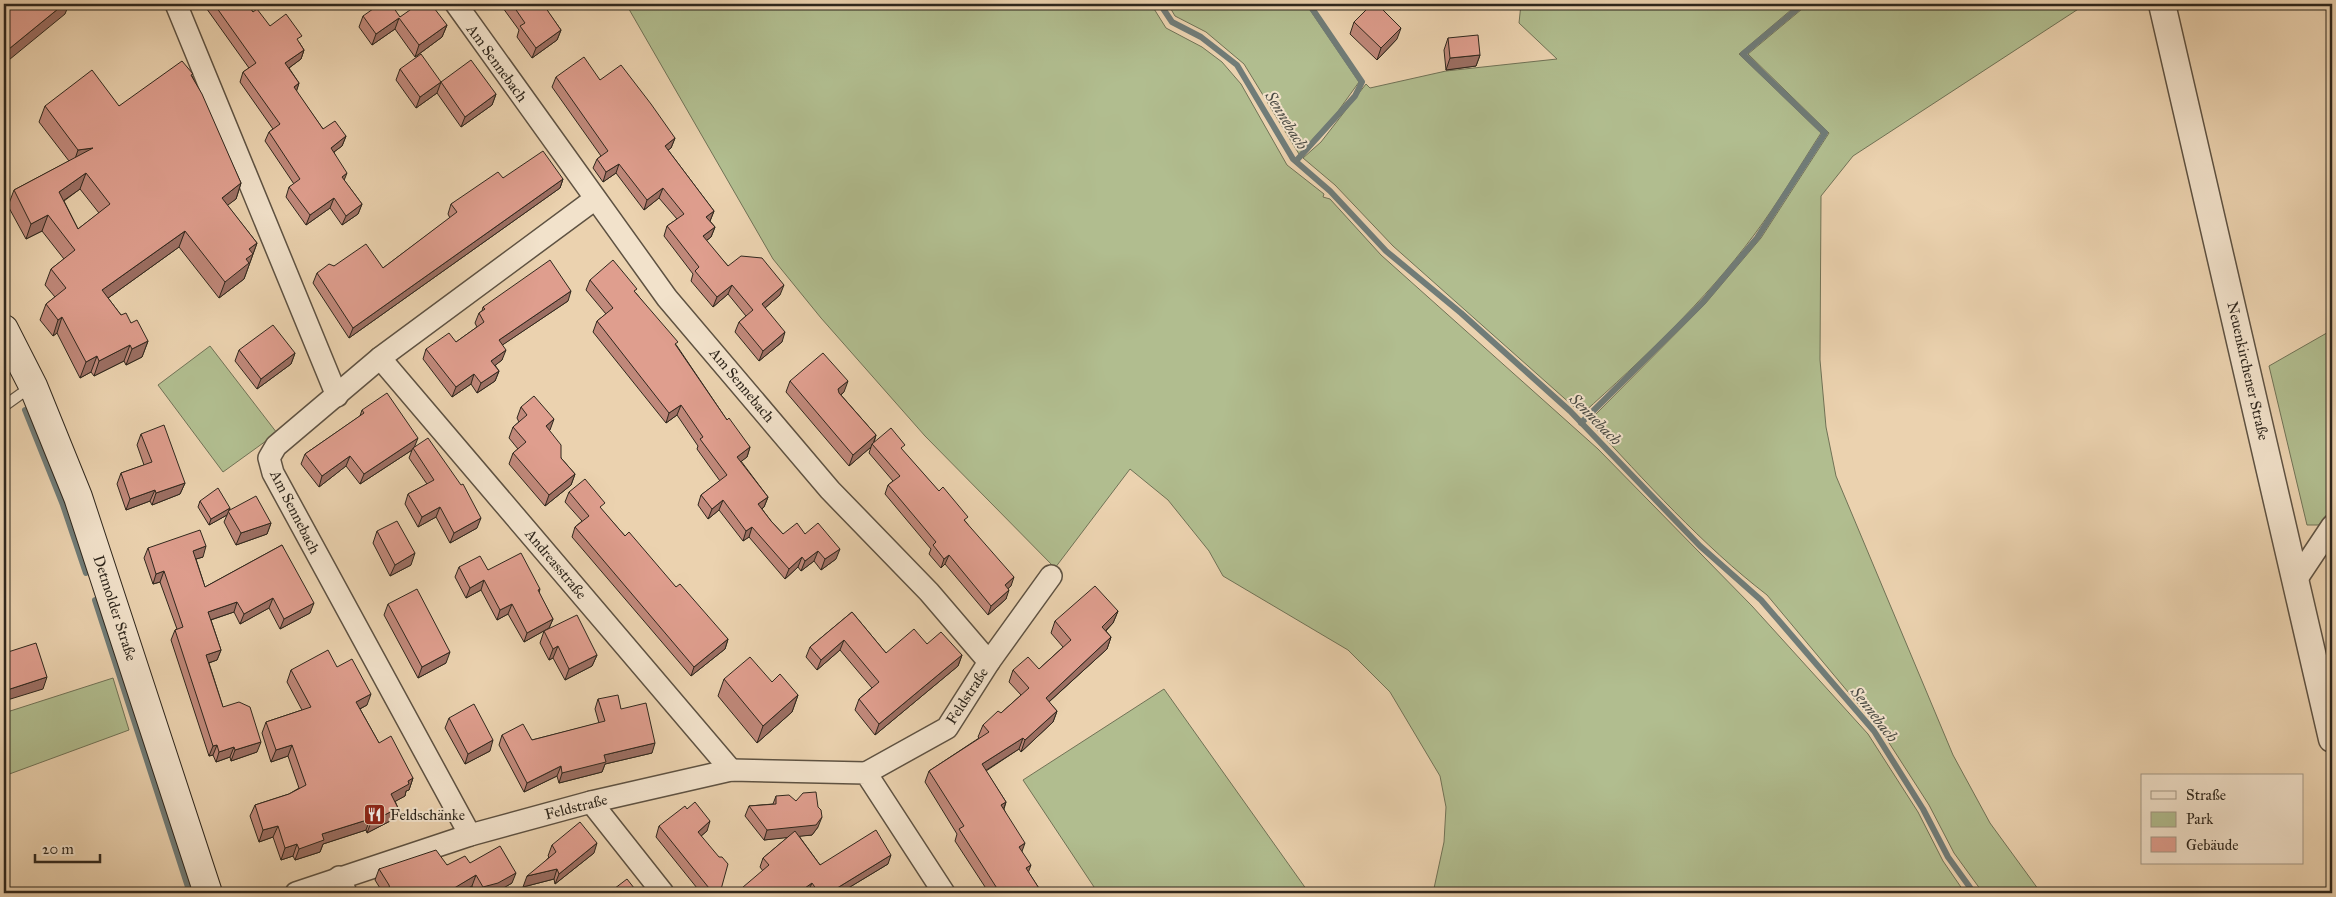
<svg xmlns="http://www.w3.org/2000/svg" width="2336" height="897" viewBox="0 0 2336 897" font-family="'IM FELL Great Primer',serif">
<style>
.green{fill:#b1bd8f;stroke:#707256}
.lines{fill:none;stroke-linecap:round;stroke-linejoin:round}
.stream{stroke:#707c78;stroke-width:6}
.service-casing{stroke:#5e5242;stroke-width:12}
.minor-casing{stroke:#5e5242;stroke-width:24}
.tertiary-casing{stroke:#5e5242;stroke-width:29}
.secondary-casing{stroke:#2f271d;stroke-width:30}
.service{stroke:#f2e2cb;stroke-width:10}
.minor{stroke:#f2e2cb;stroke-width:21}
.tertiary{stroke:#f2e2cb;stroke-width:26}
.secondary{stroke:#f2e2cb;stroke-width:28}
.wall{fill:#c0887a;stroke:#2f271d;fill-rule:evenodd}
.shaded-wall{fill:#9c6f63;stroke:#2f271d}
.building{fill:#df9e8e;stroke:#2f271d;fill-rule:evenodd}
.labels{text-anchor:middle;stroke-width:4;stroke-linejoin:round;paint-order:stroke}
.street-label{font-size:15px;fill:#2f271d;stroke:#f2e2cb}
.poi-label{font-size:15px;fill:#2f271d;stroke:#f2e2cb;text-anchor:start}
.water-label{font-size:16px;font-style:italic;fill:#4a4a43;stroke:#f2e2cb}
</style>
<rect width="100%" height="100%" fill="#ebd2af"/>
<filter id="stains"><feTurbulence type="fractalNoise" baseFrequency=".004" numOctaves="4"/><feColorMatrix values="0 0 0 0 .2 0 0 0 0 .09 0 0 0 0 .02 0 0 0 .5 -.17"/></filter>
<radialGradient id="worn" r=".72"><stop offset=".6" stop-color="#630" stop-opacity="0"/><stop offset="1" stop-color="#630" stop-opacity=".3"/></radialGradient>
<g class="green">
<polygon points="626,4 1151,4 1166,28 1202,47 1222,62 1241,84 1287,165 1324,194 1323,197 1330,199 1381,255 1598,449 1752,606 1868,734 1918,812 1943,861 1965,893 1433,893 1444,842 1446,807 1440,776 1390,692 1348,650 1223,576 1209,551 1168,500 1130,469 1055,568 925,436 821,318 773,259"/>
<polygon points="1168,4 1306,4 1359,82 1336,114 1299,154 1244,64 1206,32 1175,16"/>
<path d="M1521,4H1798L1739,54L1821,133C1799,167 1778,203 1754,235C1705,301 1643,359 1582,414L1393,246L1335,185L1303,158L1321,142L1366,84L1370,88L1446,71L1557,59L1519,23Z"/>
<path d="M1808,4H2086L1853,156L1821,196L1820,360L1826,427L1836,476L1953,755L1990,823L2041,893H1983L1954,853L1929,805L1884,735L1767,595C1702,545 1645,481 1589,421L1705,304L1761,238L1829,133L1748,54Z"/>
<polygon points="2332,330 2332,507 2319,525 2307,525 2269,366"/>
<polygon points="210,346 277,433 223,472 158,385"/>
<polygon points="113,678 129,730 4,776 4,713"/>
<polygon points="1164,689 1309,893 1098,893 1023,780"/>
</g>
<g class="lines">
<g class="stream">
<polyline points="1160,4 1172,22 1201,37 1237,65 1293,159 1330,191 1386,251 1461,313 1570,411 1700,546 1761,600 1874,731 1923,809 1948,857 1974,893"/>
<polyline points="1296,161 1355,96 1362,82 1309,4"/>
<polyline points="4,364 8,373"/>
<polyline points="25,410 63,505 86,573"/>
<polyline points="1581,423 1703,302 1757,238 1825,133 1743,54 1803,4"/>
<polyline points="95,600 190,893"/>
</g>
<defs>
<polyline id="service" points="4,406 32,386"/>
<g id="minor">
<polyline points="176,4 337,396"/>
<polyline points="456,4 667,298 830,490 929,592 989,662"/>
<polyline points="380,358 731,770"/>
<polyline points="2296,580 2332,526"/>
<polyline points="866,773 947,728 989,662 1051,576"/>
<polyline points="591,802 663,893"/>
<polyline points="470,835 273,473 269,458 276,446 380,358 595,199"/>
<polyline points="339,877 346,893"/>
<polyline points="296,893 470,835 591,802 731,770 866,773 944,893"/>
</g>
<polyline id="tertiary" points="2162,4 2332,739"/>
<polyline id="secondary" points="4,329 33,386 78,497 208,893"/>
</defs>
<use href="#service" class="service-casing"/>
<use href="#minor" class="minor-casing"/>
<use href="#tertiary" class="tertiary-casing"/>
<use href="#secondary" class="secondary-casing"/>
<use href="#service" class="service"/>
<use href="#minor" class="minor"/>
<use href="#tertiary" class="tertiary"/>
<use href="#secondary" class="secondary"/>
</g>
<g class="wall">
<polygon points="204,4 247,4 253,12 270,26 299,42 304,50 301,59 289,68 299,83 296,91 323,129 346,136 342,146 334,152 344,180 362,204 358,214 342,225 330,208 306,225 286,197 289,187 294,184 265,141 269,132 273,129 240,82 243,72 249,68 204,5"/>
<polygon points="500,4 552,4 546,9 561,30 557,40 532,58 517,37 519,30"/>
<polygon points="420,9 447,25 442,37 415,57 395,29 372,45 359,27 363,16 400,17"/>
<polygon points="1354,22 1397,39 1377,60 1350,34"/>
<polygon points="1448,38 1480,55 1476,66 1446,70 1444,50"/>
<polygon points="400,69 441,82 496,94 492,105 461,127 437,93 416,108 396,80"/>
<path d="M192,76L241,183L236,199L227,205L257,243L244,279L219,298L179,247L108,298L121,315L131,323L148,341L142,357L126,365L124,361L94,376L91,372L80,378L57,333L53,336L40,320L46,304L55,297L45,285L51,269L64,259L42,231L26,239L8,206L14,190L69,161L39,122L45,106H119ZM80,189L99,213L78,229L64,201Z"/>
<polygon points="556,77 600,80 675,138 671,148 668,150 714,211 710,221 715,227 711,237 706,241 728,266 780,295 765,308 782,342 759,361 735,332 739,322 746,316 728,294 713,307 691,281 693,274 664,236 667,226 677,219 659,198 644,210 616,173 603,182 593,168 597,159 601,156 552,87"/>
<polygon points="503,178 563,179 560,188 349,338 313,283 317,273 334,266 383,268 450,218 448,214 451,204"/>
<polygon points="590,280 636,293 677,346 727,420 750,447 747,457 741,461 768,497 764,507 762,509 771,521 783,534 805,534 836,559 821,570 814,561 801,571 798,567 785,579 749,537 743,541 719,510 708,519 698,505 701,495 720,481 697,449 698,446 677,415 666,423 593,332 597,321 606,314 586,290"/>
<polygon points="568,301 502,345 502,360 495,365 499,371 495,381 477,393 471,384 452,397 423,359 426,349 456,342 477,327 475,323 479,313 482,311 483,307"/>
<polygon points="239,350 295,353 291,364 257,389 235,361"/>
<polygon points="790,381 844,392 841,395 876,435 874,443 903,451 966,522 1011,586 1008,589 1006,599 988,615 945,564 941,568 929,554 931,549 885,494 888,485 893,481 869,453 871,447 849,466 786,392"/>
<polygon points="521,407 550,430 549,431 561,458 575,474 571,485 545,506 509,464 513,453 518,449 509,438 513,427 519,422 517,418"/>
<polygon points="362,410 415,446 477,528 450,543 436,517 418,527 405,504 408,494 427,484 409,458 412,450 360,484 346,466 319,487 301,464 305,454 360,416"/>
<polygon points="141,434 185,483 180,494 152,505 150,501 126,510 117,484 121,473 144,465 137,445"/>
<polygon points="569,492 602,510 625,536 728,639 725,649 691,676 572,537 575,527 582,521 565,502"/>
<polygon points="200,501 230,508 229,510 271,523 267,534 236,545 224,522 227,515 209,525 198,507"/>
<polygon points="377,531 411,565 390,576 373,543"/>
<polygon points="282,545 310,613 280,629 269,608 240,624 234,612 211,620 221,650 217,660 209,663 223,707 257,752 231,761 230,757 216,762 213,755 209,756 171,640 175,630 177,629 160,582 153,584 144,558 148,548 203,557 196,559 205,587"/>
<polygon points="459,567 488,570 540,589 539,593 553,619 549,628 524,642 508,614 497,620 481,590 466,598 455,577"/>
<polygon points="388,604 446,663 418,678 384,615"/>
<polygon points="1118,611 1113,623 1106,631 1111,637 1107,649 1049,702 1057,711 1053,722 1021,752 1019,749 986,771 1006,802 1004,809 1022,852 1029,873 1042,893 989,893 955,841 957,834 925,782 929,771 979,738 978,737 983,725 1001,713 1021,695 1009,682 1013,670 1039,669 1063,647 1051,633 1055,621"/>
<polygon points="852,612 886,653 927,644 962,655 958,666 875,735 855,710 859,699 872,688 840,650 817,670 806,657 810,647"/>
<polygon points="544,631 597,655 592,666 565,680 553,658 549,660 540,643"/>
<polygon points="337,667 367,705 360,709 379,743 413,778 409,790 406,791 405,796 395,801 398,808 394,819 367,833 366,830 323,844 320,852 295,860 293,856 281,860 273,837 259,842 250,816 255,805 289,794 299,788 288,756 271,762 262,733 266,722 302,710 287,682 291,670"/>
<polygon points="724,679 772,682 798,695 792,712 757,743 718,696"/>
<polygon points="598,699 621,709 652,753 605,764 602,772 559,783 557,776 524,792 499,745 502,735 532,740 599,723 595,709"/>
<polygon points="449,718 490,751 465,764 445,728"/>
<polygon points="776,796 818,827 812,835 799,836 820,865 888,864 840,893 809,893 808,892 763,871 760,867 763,858 788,837 764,840 745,816 749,806 773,804"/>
<polygon points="659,826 707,831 701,836 720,893 701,893 656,837"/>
<polygon points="552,845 594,853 555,884 554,879 523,887 549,857 548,856"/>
<polygon points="470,863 512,883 495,893 476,893 472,886 459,893 383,893 375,880 379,869 447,865"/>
</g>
<g class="shaded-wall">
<polygon points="64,4 69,4 65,14 4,64 4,53"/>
<polygon points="543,4 552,4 539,14"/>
<polygon points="399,18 395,29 372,45 376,34"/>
<polygon points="447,25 442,37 415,57 419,45"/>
<polygon points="1401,28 1397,39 1377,60 1381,48"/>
<polygon points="561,30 557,40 532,58 536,48"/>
<polygon points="304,50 301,59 282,73 285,63"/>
<polygon points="1480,55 1476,66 1446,70 1450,58"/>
<polygon points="441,82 437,93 416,108 420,97"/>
<polygon points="299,83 296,93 294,87"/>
<polygon points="496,94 492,105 461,127 465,117"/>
<polygon points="346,136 342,146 327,157 331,148"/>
<polygon points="675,138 671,148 661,155 665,146"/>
<polygon points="93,148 73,165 78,150"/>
<polygon points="619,164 616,173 603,182 606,172"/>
<polygon points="86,173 80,189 53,208 59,192"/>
<polygon points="347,173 343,183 342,177"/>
<polygon points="563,179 560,188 349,338 353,328"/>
<polygon points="241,183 236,199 216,214 222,198"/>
<polygon points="663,188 659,198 644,210 647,200"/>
<polygon points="334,198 330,208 306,225 310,215"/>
<polygon points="362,204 358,214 342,225 346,216"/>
<polygon points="714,211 710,221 703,226 706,217"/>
<polygon points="48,215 42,231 26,239 31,224"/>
<polygon points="715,227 711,237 699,246 703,236"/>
<polygon points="185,231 179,247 97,306 102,290"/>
<polygon points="257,243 244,279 219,298 225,282 249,249"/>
<polygon points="732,285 728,294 713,307 717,297"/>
<polygon points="784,285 780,295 758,314 762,304"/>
<polygon points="571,291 568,301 495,350 499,340"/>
<polygon points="62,317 57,333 53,336 58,320"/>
<polygon points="785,332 782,342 759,361 763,351"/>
<polygon points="148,341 142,357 126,365 132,349"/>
<polygon points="130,345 124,361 94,376 99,361"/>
<polygon points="506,350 502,360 488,371 491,361"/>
<polygon points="295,353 291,364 257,389 261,379"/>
<polygon points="97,356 91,372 80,378 86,362"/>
<polygon points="499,371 495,381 477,393 481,383"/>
<polygon points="474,374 471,384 452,397 456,387"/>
<polygon points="848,381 844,392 834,400 838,389"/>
<polygon points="681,405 677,415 666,423 669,413"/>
<polygon points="554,419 550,430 542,437 546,426"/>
<polygon points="876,435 873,444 872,444 871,447 849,466 853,455"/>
<polygon points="418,438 414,448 413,448 412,450 360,484 364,474"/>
<polygon points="750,447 747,457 734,467 737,457"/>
<polygon points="350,456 346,466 319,487 322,476"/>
<polygon points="575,474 571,485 545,506 549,495"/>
<polygon points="185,483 180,494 152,505 156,493"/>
<polygon points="155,490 150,501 126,510 130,499"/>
<polygon points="768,497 764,507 755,514 758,504"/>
<polygon points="723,500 719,510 708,519 712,509"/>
<polygon points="440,507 436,517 418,527 422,517"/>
<polygon points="230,508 227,515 209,525 211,519"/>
<polygon points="481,518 477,528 450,543 454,533"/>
<polygon points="271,523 267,534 236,545 241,533"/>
<polygon points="752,527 749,537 743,541 746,531"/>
<polygon points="206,546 203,557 189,561 193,551"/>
<polygon points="840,549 836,559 821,570 825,559"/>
<polygon points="818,551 814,561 801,571 805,561"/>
<polygon points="415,553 411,565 390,576 395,565"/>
<polygon points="949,555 945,564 941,568 944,559"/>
<polygon points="802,557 798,567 785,579 789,569"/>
<polygon points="164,571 160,582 153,584 156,574"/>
<polygon points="1014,577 1011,586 1002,594 1005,585"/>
<polygon points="484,580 481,590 466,598 470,588"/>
<polygon points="1009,590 1006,599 988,615 991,606"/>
<polygon points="273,598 269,608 240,624 244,614"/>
<polygon points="237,602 234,612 204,622 208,612"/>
<polygon points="314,603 310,613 280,629 284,619"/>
<polygon points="512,604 508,614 497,620 500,610"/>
<polygon points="1118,611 1113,623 1098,638 1102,627"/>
<polygon points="553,619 549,628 524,642 527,633"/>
<polygon points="1111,637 1107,649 1041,709 1046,698"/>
<polygon points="728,639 725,649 691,676 694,667"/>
<polygon points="844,640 840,650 817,670 821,660"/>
<polygon points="558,646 553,658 549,660 553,649"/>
<polygon points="221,650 217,660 202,665 206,655"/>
<polygon points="450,652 446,663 418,678 422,667"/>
<polygon points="597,655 592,666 565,680 569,669"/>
<polygon points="962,655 958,666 875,735 879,724"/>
<polygon points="47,677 43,689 4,701 4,691"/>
<polygon points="371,694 367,705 352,713 356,702"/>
<polygon points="798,695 792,712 757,743 763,726"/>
<polygon points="1057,711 1053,722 1021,752 1025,740"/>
<polygon points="1023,738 1019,749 977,776 982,764"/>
<polygon points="493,740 490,751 465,764 468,754"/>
<polygon points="261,742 257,752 231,761 235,750"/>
<polygon points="655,743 652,753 605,764 602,772 559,783 562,773 604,755"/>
<polygon points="217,745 213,755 209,756 213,746"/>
<polygon points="292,745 288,756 271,762 276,750"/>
<polygon points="234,747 230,757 216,762 219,752"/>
<polygon points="561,766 557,776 524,792 527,783"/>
<polygon points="413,778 409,790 406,791 405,796 387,806 391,794 408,781"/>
<polygon points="1006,802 1002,813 1001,805"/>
<polygon points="398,808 394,819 367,833 371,822"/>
<polygon points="822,817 818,827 812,835 764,840 767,830"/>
<polygon points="370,819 366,830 323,844 320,852 295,860 299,849 322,834"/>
<polygon points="710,821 707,831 694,842 698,832"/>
<polygon points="278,826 273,837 259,842 263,830"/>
<polygon points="597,843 594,853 555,884 559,874"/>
<polygon points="1025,843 1021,854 1019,847"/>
<polygon points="297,844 293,856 281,860 285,848"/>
<polygon points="891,855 888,864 840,893 829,893"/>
<polygon points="1031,865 1027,876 1026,868"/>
<polygon points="557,869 554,879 523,887 527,876"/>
<polygon points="516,873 512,883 495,893 481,893 483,887"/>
<polygon points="476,875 472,886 459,893 445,893"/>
<polygon points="812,883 808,892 807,893 798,893"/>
</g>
<g class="building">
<polygon points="15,4 64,4 4,53 4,13"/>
<polygon points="214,4 247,4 253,12 257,9 270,26 286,14 302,36 297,39 304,50 285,63 299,83 294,87 323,129 335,121 346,136 331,148 347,173 342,177 362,204 346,216 334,198 310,215 289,187 300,179 269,132 280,124 243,72 256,63"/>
<polygon points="380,4 391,4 400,17 417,5 420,9 427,4 431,4 447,25 419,45 399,18 376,34 363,16"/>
<polygon points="512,4 543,4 561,30 536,48 520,26 525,23"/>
<polygon points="1372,4 1377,4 1401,28 1381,48 1354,22"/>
<polygon points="1478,35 1480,55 1450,58 1448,38"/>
<polygon points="421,54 441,82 471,60 496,94 465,117 441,82 420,97 400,69"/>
<polygon points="584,57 600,80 621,65 651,104 675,138 665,146 714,211 706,217 715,227 703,236 728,266 741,256 762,258 784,285 762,304 785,332 763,351 739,322 753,310 732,285 717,297 695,271 699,267 667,226 684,214 663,188 647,200 619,164 606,172 597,159 608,151 556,77"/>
<path d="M182,61L193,74L191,75L202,94L241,183L222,198L257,243L249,249L253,254L246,259L249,263L225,282L185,231L102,290L121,315L126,313L131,323L137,320L148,341L132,349L130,345L99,361L97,356L86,362L62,317L58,320L46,304L66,288L51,269L75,250L48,215L31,224L14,190L93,148L78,150L45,106L92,70L119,106ZM86,173L110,204L78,229L59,192Z"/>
<polygon points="543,151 563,179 353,328 317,273 329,264 334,266 366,244 383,268 457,212 451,204 498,172 503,178"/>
<polygon points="550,260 571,291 499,340 506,350 491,361 499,371 481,383 474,374 456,387 426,349 449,333 456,342 484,322 479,313 485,309 483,307"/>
<polygon points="613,260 637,289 634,291 678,342 675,344 727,420 729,418 750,447 737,457 768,497 758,504 771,521 783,534 797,523 805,534 818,523 840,549 825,559 818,551 805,561 802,557 789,569 752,527 746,531 723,500 712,509 701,495 727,475 700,439 703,437 681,405 669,413 597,321 613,308 590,280"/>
<polygon points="273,325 295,353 261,379 239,350"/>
<polygon points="823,353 848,381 838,389 839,393 876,435 853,455 790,381"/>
<polygon points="387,393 418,438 364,474 350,456 322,476 305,454 364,413 362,410"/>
<polygon points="534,396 554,419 546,426 561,445 561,458 575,474 549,495 513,453 526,442 513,427 527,415 521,407"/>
<polygon points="164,425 185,483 156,493 155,490 130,499 121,473 152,462 141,434"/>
<polygon points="891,428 905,445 901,448 939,491 943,487 968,517 964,520 1014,577 1005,585 1009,590 991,606 949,555 944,559 933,545 936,542 888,485 900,476 872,444"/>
<polygon points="428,438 461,485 463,484 481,518 454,533 440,507 422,517 408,494 434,480 413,448"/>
<polygon points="585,479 605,503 600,507 625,536 629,532 676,587 680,584 728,639 694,667 575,527 589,516 569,492"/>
<polygon points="218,488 230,508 211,519 200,501"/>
<polygon points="256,496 271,523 241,533 228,511"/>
<polygon points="397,521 415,553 395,565 377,531"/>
<polygon points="200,530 206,546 193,551 205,587 282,545 314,603 284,619 273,598 244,614 237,602 208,612 221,650 206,655 223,707 239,702 250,707 261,742 235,750 234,747 219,752 217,745 213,746 175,630 183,627 164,571 156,574 148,548"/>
<polygon points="521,553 540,589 538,590 553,619 527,633 512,604 500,610 484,580 470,588 459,567 480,556 488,570"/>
<polygon points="1095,586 1118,611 1102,627 1111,637 1046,698 1057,711 1025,740 1023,738 982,764 1006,802 1001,805 1025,843 1019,847 1031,865 1026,868 1042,893 1000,893 959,829 964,826 929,771 989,732 983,725 998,711 1001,713 1029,688 1013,670 1028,657 1039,669 1071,640 1055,621"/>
<polygon points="417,589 450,652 422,667 388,604"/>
<polygon points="852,612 886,653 914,629 927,644 941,632 962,655 879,724 859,699 879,682 844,640 821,660 810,647"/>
<polygon points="577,615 597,655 569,669 558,646 553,649 544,631"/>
<polygon points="36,643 47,677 4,691 4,651 5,653"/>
<polygon points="328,650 337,667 352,659 371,694 356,702 379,743 391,736 413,778 408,781 409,784 391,794 398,808 371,822 370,819 322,834 324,840 299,849 297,844 285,848 278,826 263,830 255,805 289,794 306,785 292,745 276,750 266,722 311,707 291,670"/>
<polygon points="750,657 772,682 780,674 798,695 763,726 724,679"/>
<polygon points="618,695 621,709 646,703 655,743 604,755 606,762 562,773 561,766 527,783 502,735 523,724 532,740 605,721 598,699"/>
<polygon points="474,704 493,740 468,754 449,718"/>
<polygon points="816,792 818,807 821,810 822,817 816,825 767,830 749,806 776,804 776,796 789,795 796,801 803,793"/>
<polygon points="695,802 710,821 698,832 719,857 722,857 728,864 720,893 713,893 659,826 685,806 687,809"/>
<polygon points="580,822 597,843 559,874 557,869 527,876 556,852 552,845"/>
<polygon points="876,830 891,855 829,893 819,893 812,883 798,893 736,893 769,865 763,858 795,831 820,865"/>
<polygon points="500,846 516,873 498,883 483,887 476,875 446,893 391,893 389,885 379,869 436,850 447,865 465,856 470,863"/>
<polygon points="627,879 638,893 601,893 607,889 610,892"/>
</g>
<defs>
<symbol id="restaurant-square" viewBox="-11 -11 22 22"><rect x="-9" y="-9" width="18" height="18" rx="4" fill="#8f2418" stroke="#f2e2cb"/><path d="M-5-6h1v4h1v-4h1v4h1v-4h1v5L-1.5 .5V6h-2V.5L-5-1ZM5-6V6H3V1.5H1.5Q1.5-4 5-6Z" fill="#fff"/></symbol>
</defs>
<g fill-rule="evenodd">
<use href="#restaurant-square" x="362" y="802" width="25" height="25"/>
</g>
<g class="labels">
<g class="street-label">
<text transform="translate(497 63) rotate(54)" y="5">Am Sennebach</text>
<text transform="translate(2248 371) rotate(77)" y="5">Neuenkirchener Straße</text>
<text transform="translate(742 385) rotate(50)" y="5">Am Sennebach</text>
<text transform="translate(295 512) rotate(63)" y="5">Am Sennebach</text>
<text transform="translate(556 564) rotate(50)" y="5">Andreasstraße</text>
<text transform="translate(115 608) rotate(72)" y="5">Detmolder Straße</text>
<text transform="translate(967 696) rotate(-57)" y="5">Feldstraße</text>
<text transform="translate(576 807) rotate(-14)" y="5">Feldstraße</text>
</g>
<g class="poi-label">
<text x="390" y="820">Feldschänke</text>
</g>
<g class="water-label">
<text transform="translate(1287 120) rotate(58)" y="6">Sennebach</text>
<text transform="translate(1596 419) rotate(45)" y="6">Sennebach</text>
<text transform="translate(1875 714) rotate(52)" y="6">Sennebach</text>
</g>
</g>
<rect width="2336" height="897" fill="none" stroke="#ebd2af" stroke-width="20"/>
<rect x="5" y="5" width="2326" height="887" fill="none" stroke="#2f271d" stroke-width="2.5"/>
<rect x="10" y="10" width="2316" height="877" fill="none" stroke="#2f271d"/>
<rect x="2141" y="774" width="162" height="90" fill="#f2e2cb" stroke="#a49785"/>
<rect x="2151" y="791" width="25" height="8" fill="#f2e2cb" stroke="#a49785"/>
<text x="2186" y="800" font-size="15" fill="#2f271d">Straße</text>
<rect x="2151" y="812" width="25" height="15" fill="#b1bd8f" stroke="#a49785"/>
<text x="2186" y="824" font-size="15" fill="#2f271d">Park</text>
<rect x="2151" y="837" width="25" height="15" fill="#df9e8e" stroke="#a49785"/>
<text x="2186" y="850" font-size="15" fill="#2f271d">Gebäude</text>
<path d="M35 854v8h65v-8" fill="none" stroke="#2f271d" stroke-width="2.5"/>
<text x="42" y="854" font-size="15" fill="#2f271d" stroke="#f2e2cb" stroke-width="4" paint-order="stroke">20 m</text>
<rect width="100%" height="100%" filter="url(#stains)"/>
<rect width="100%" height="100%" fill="url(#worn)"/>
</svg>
